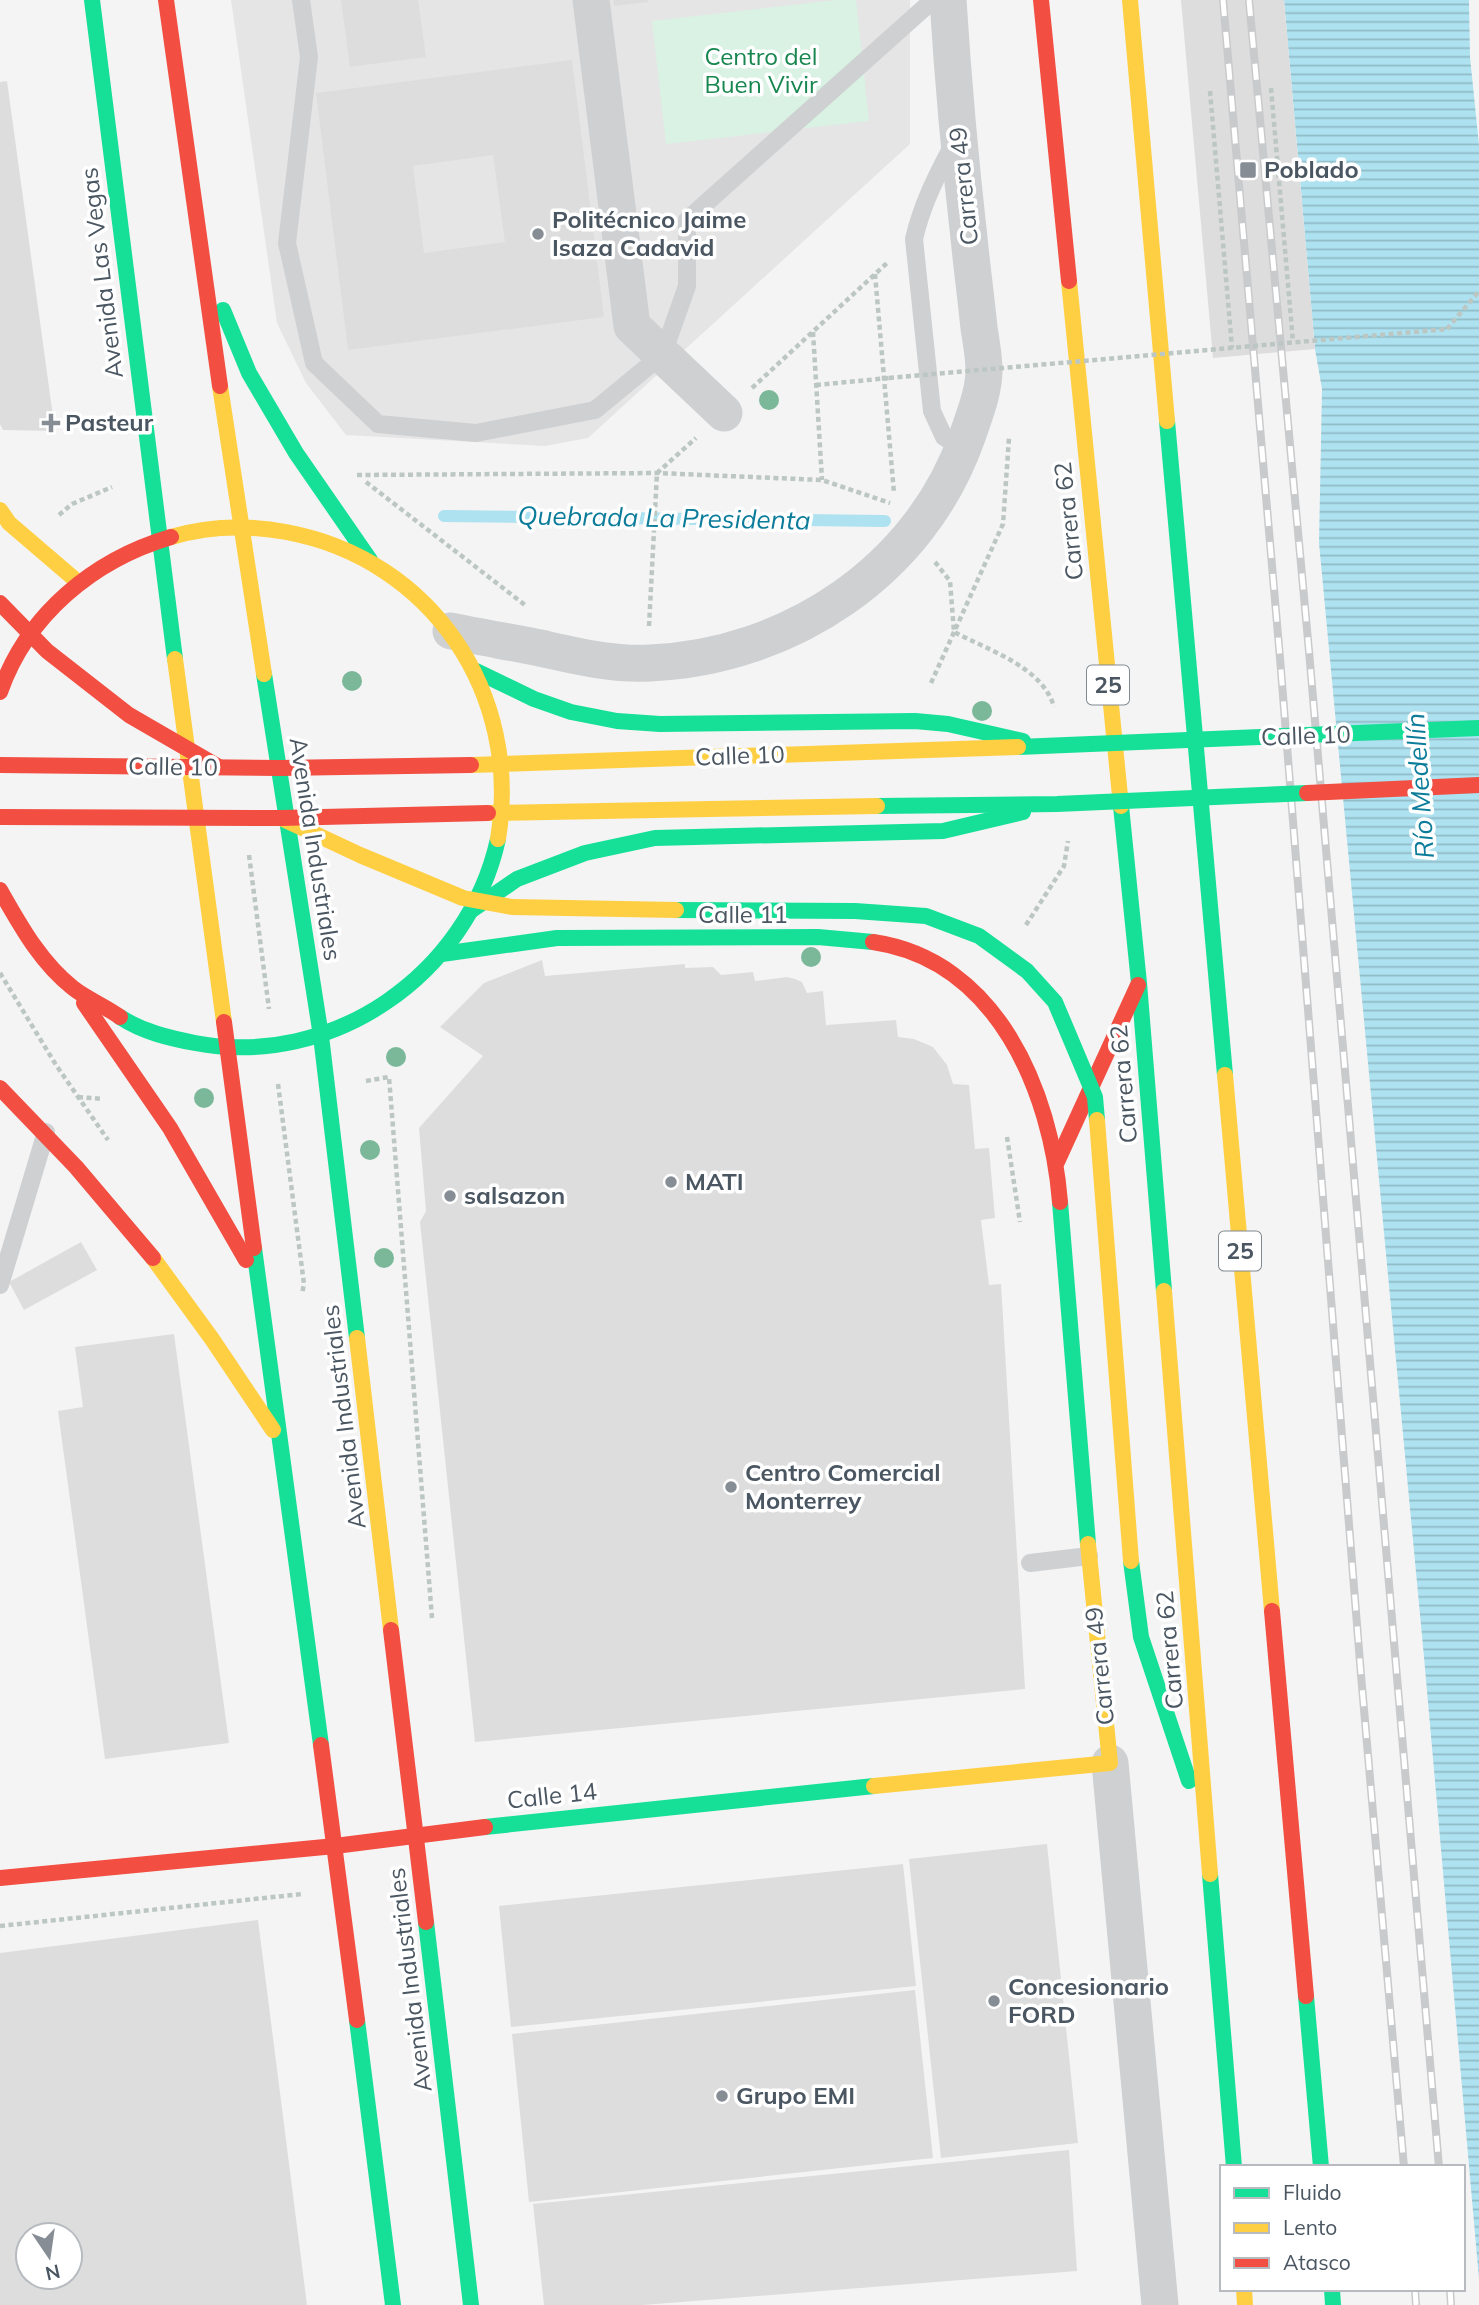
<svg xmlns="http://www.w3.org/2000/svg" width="1479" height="2305" viewBox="0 0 1479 2305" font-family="Mulish,sans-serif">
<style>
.education{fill:#e6e5e6}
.green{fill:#d9f2e3}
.water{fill:url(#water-rules)}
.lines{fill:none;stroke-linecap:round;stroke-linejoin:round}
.stream{stroke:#aee2f0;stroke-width:12}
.building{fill:#ddddde;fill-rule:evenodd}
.path{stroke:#bcc7c4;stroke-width:4.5;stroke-dasharray:5 3.5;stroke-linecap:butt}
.lane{stroke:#ced0d2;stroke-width:18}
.street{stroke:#ced0d2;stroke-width:37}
.fast{stroke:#16e098;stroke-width:16}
.slow{stroke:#ffcf43;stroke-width:16}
.jam{stroke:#f24e42;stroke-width:16}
.rail-casing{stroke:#c9cacc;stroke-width:8}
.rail{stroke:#fff;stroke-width:5;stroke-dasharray:16;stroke-linecap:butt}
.path-bridge{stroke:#bcc7c4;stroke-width:4.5;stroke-dasharray:5 3.5;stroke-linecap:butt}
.fast-bridge{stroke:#16e098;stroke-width:16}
.slow-bridge{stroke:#ffcf43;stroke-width:16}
.jam-bridge{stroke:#f24e42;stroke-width:16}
.tree{fill:#7ab899}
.poi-dot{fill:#868d94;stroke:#fff;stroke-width:2.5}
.labels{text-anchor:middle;stroke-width:7;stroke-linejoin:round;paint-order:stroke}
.shield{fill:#fff;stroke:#808990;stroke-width:2}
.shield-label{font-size:23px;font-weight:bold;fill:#4a5661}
.park-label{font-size:24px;fill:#17864f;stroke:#fff}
.poi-label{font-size:24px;font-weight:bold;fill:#4a5661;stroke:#fff;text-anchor:start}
.street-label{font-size:24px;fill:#4a5661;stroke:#fff}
.water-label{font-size:26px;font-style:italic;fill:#0c7c9b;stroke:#fff}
</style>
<defs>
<pattern id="water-rules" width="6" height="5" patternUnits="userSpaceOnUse" patternTransform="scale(1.75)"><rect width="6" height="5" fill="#aee2f0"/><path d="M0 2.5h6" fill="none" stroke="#90bac6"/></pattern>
</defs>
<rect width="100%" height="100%" fill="#f4f4f4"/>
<polygon class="education" points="231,0 910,0 910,144 588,438 545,446 346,435 306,383 277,323"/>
<polygon class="green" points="836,0 856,0 869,121 666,144 652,21"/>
<polygon class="water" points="1284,0 1469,0 1470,57 1479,145 1479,2279 1424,1657 1319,543 1322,389 1315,349"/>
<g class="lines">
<polyline class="stream" points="444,516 885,521"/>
</g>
<g class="building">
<polygon points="341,0 418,0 426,57 350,67"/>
<polygon points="613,0 648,0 648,2 614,6"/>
<polygon points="1181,0 1284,0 1315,349 1213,358"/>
<path d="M572,60L604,317L348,350L316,93ZM493,155L505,242L424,253L413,166Z"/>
<polygon points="7,81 55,431 3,430 0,424 0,82"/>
<polygon points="542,960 545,976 685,964 685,968 713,967 721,975 753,972 755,981 787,977 795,979 802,982 807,993 823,991 826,1025 896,1020 898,1037 914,1039 933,1047 947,1065 953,1084 969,1085 975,1149 989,1148 995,1218 981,1220 989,1285 1001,1284 1025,1689 475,1742 420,1222 426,1211 419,1128 483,1056 440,1027 484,983"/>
<polygon points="81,1242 97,1270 24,1310 9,1282"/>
<polygon points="174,1334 229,1743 105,1759 58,1411 83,1407 75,1347"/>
<polygon points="1047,1844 1078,2143 941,2158 909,1859"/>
<polygon points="903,1864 916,1986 511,2027 499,1906"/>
<path d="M258,1920L307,2305H0V1953ZM28,2235H70V2277H28Z"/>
<polygon points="915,1990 933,2158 529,2202 512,2034"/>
<polygon points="1069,2150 1077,2271 643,2305 544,2305 533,2204"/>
</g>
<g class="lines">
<g class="path">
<polyline points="1271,88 1293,342"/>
<polyline points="1210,91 1232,348"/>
<polyline points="875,274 894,493"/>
<polyline points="1447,329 1479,291"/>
<polyline points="813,332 822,480"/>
<polyline points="816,385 889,378"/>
<polyline points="752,388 887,263"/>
<polyline points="357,475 657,473 822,480 890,503"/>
<polyline points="366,482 525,605"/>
<polyline points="59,515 72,504 112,487"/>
<path d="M935,562L950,581L954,632C988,650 1043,667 1054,707"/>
<polyline points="649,626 657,473 696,438"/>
<polyline points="931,683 1003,524 1009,438"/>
<polyline points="249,855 269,1009"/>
<polyline points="1026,925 1064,866 1068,841"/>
<polyline points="0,973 56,1065 108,1140"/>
<polyline points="366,1081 389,1077 432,1618"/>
<polyline points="278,1084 304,1284 302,1294"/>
<polyline points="78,1097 103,1099"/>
<polyline points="1007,1137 1020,1222"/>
<polyline points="0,1926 302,1894"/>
</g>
<g class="lane">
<polyline points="301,0 309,57 287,243 314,363 378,424 476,433 595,410 663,354 687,286 687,220 933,0"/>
<path d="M954,143C937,175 922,204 914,239L932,411L944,437L963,449"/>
<polyline points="0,1285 46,1132"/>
<polyline points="1030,1563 1089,1556"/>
</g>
<g class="street">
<polyline points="591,0 632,326 724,413"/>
<path d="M451,631C480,637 510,642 540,648C576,656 612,665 650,663C789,657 920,571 967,437C974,416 984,392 984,370C984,356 981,341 979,328C976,298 972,268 969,238C960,159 953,80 948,0"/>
<polyline points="1110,1763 1160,2305"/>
</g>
<g class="fast">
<polyline points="92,0 175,659"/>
<polyline points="223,310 249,373 296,453 370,560"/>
<polyline points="1167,421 1225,1075"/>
<polyline points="476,671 534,699 571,712 617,721 660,724 915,721 948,724 1023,741"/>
<polyline points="264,674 321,1036 357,1338"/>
<polyline points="1121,806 1139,983 1164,1291"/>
<polyline points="472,910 517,879 585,853 655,838 943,831 1023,812"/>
<polyline points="442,954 557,938 818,937 873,942"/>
<path d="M120,1017C143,1032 169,1038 195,1043C332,1069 468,975 498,839"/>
<polyline points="1060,1202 1088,1544"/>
<polyline points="254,1248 321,1745"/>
<polyline points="1131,1561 1141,1637 1189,1781"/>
<polyline points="485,1827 874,1786"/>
<polyline points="1210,1874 1234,2167"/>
<polyline points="426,1922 471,2305"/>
<polyline points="1306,1996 1321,2167"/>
<polyline points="357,2020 393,2305"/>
<polyline points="1332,2289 1333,2305"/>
</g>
<g class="slow">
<polyline points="1130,0 1167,421"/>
<polyline points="1069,281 1121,806"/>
<polyline points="220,386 264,674"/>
<polyline points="0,510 9,523 79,583"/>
<path d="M171,537C208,526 248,525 286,532C432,559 522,694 498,839"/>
<polyline points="175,659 224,1022"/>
<polyline points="1225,1075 1272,1611"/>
<polyline points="153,1258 212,1339 273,1430"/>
<polyline points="1164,1291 1210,1874"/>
<polyline points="357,1338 391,1630"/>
<polyline points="874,1786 1110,1763 1088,1544"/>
<polyline points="1244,2289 1245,2305"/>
</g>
<g class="jam">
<polyline points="166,0 220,386"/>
<polyline points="1041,0 1069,281"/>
<path d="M0,692C27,615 93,560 171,537"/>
<path d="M0,890C20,925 40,962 73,988C87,999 105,1006 120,1017"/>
<path d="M873,942C997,960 1051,1091 1060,1202"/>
<polyline points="84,1003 170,1128 246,1260"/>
<polyline points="224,1022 254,1248"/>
<polyline points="0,1088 76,1167 153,1258"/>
<polyline points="1057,1162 1138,985"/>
<polyline points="1272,1611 1306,1996"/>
<polyline points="391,1630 426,1922"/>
<polyline points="321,1745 357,2020"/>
<polyline points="0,1878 335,1846 485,1827"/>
</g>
<defs>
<g id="rail">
<polyline points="1223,0 1280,658 1361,1675 1404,2167"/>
<polyline points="1249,0 1309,651 1439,2167"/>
<polyline points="1415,2289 1416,2305"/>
<polyline points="1450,2289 1451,2305"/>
</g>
</defs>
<use href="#rail" class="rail-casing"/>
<use href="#rail" class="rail"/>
<polyline class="path-bridge" points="889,378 1447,329"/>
<g class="fast-bridge">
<polyline points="1018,747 1479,728"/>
<polyline points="877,806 1057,804 1307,793"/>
<polyline points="676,910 855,911 926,916 979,936 1027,971 1055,1002 1095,1097 1097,1120"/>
</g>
<g class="slow-bridge">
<polyline points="471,765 1018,747"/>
<polyline points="488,813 877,806"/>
<polyline points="281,818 360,855 463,898 512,907 676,910"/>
<polyline points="1097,1120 1131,1561"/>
</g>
<g class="jam-bridge">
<polyline points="0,603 47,651 129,715 217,766"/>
<polyline points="0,765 280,768 471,765"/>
<polyline points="1307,793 1479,785"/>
<polyline points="0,817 281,818 488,813"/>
</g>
</g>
<g class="tree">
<circle cx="769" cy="400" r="10"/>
<circle cx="352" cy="681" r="10"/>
<circle cx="982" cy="711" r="10"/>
<circle cx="811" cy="957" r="10"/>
<circle cx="396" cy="1057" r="10"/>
<circle cx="204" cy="1098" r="10"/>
<circle cx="370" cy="1150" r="10"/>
<circle cx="384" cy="1258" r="10"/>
</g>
<g class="poi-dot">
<rect x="1239" y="161" width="18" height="18" rx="3.5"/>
<circle cx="538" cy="234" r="7"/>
<path d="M47.5 412.5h7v7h7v7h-7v7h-7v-7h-7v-7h7z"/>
<circle cx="671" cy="1182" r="7"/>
<circle cx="450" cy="1196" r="7"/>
<circle cx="731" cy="1487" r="7"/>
<circle cx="994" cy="2001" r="7"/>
<circle cx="722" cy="2096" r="7"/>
</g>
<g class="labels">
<g class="shield">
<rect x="1087" y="665.5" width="42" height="39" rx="5"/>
<rect x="1219" y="1231.5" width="42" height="39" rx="5"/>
</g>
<g class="shield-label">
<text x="1108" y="693">25</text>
<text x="1240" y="1259">25</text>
</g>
<g class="park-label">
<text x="761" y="65">Centro del<tspan x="761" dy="28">Buen Vivir</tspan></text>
</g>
<g class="poi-label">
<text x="1264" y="178">Poblado</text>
<text x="552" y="228">Politécnico Jaime<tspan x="552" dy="28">Isaza Cadavid</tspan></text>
<text x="65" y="431">Pasteur</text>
<text x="685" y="1190">MATI</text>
<text x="464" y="1204">salsazon</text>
<text x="745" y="1481">Centro Comercial<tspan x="745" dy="28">Monterrey</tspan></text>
<text x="1008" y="1995">Concesionario<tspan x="1008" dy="28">FORD</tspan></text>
<text x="736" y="2104">Grupo EMI</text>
</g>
<g class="street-label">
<text transform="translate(964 186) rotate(-96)" y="8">Carrera 49</text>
<text transform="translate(102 273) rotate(-97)" y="8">Avenida Las Vegas</text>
<text transform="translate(1069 521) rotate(-96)" y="8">Carrera 62</text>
<text transform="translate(1306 736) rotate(-2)" y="8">Calle 10</text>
<text transform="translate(740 756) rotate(-2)" y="8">Calle 10</text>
<text transform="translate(173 767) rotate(1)" y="8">Calle 10</text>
<text transform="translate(315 849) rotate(81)" y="8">Avenida Industriales</text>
<text x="743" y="923">Calle 11</text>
<text transform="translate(1124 1084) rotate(-95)" y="8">Carrera 62</text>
<text transform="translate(344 1417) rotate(-97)" y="8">Avenida Industriales</text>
<text transform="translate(1170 1650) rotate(-95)" y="8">Carrera 62</text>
<text transform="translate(1100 1666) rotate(-96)" y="8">Carrera 49</text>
<text transform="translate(552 1796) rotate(-6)" y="8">Calle 14</text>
<text transform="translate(410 1980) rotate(-97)" y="8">Avenida Industriales</text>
</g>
<g class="water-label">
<text transform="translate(664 518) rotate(1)" y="9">Quebrada La Presidenta</text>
<text transform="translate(1420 786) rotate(-94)" y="9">Río Medellín</text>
</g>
</g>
<rect x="1220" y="2165" width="245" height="126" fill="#ffffff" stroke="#b7bbc0" stroke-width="2"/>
<rect x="1234" y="2188" width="35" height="10" fill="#16e098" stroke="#b7bbc0" stroke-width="2"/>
<text x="1283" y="2200" font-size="21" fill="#4a5661">Fluido</text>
<rect x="1234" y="2223" width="35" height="10" fill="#ffcf43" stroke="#b7bbc0" stroke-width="2"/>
<text x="1283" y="2235" font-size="21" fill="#4a5661">Lento</text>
<rect x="1234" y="2258" width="35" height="10" fill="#f24e42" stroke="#b7bbc0" stroke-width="2"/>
<text x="1283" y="2270" font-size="21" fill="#4a5661">Atasco</text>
<g transform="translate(49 2256) rotate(167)"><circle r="33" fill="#ffffff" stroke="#b7bbc0" stroke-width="2"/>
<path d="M0-5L12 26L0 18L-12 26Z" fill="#868d94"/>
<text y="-10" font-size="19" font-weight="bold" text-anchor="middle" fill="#4a5661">N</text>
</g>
</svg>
